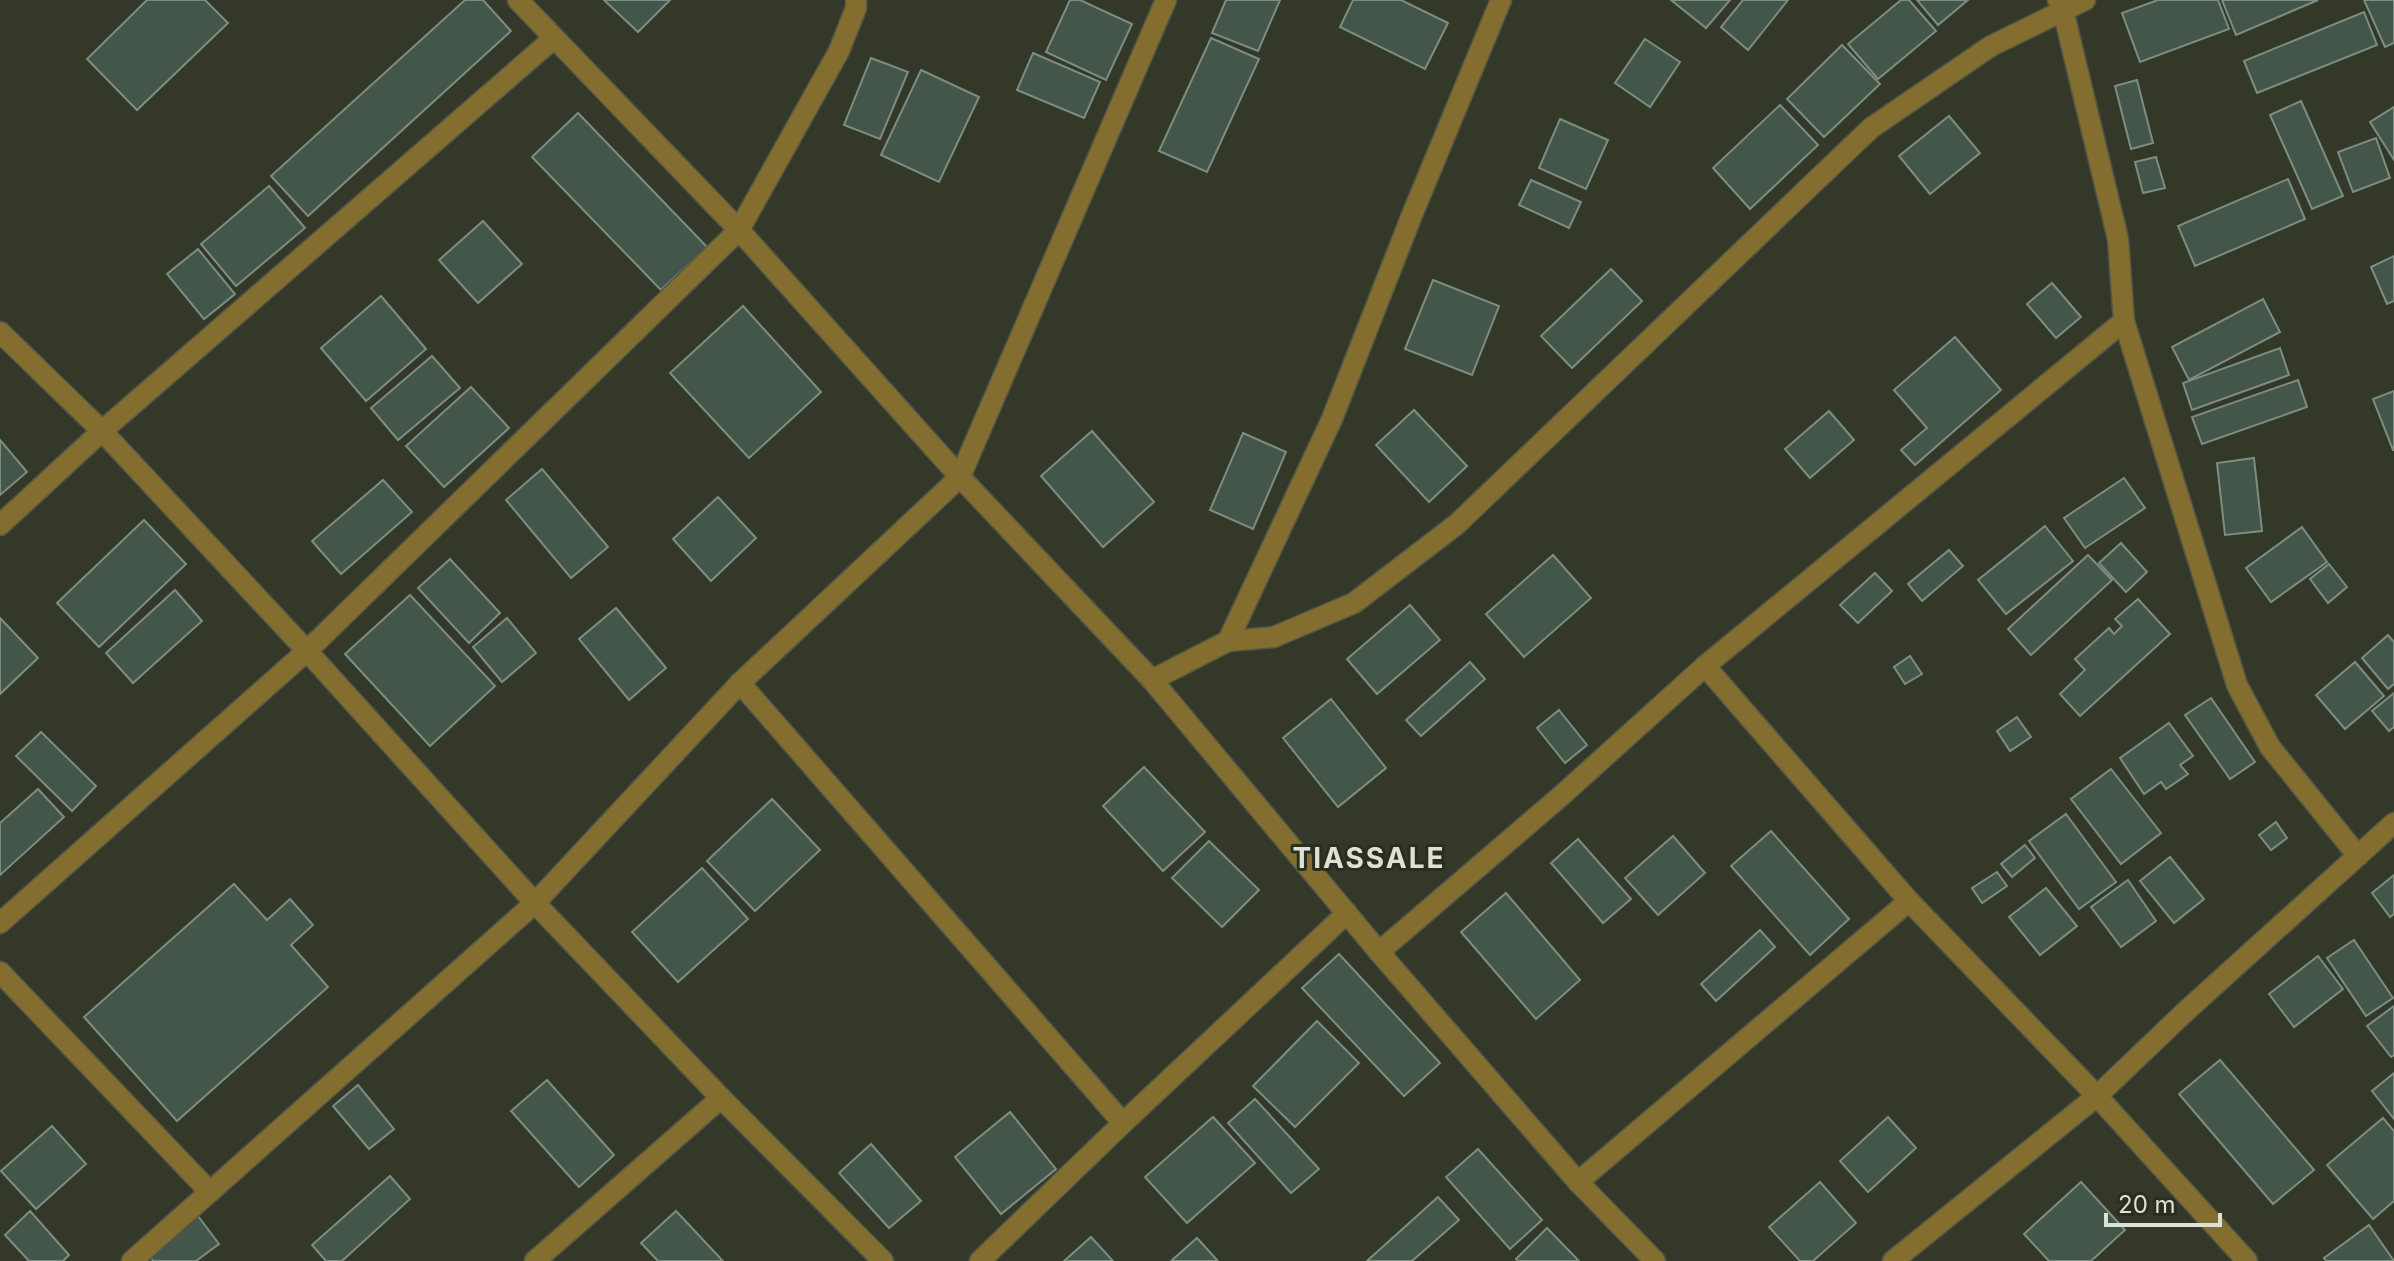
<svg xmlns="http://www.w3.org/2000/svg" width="2394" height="1261" viewBox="0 0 2394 1261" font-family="Inter,sans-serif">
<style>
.building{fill:#445549;stroke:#7c8e81;stroke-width:2}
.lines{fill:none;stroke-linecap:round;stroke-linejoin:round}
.minor-casing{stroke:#525647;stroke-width:23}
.minor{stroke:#836d2f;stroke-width:20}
.labels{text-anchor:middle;stroke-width:6;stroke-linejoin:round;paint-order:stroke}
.district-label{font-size:28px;font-weight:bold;letter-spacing:2px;fill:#dde1d6;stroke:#292e1e}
</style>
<rect width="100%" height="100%" fill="#333828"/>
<g class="building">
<polygon points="147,0 205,0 228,23 137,110 87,59"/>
<polygon points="465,0 483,0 511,31 308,216 271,176"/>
<polygon points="604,0 670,0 638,32"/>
<polygon points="1070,0 1080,0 1132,24 1106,80 1046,52"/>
<polygon points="1226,0 1280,0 1258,51 1212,33"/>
<polygon points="1353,0 1401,0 1448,23 1425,69 1340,27"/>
<polygon points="1671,0 1730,0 1706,28"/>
<polygon points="1743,0 1788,0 1748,50 1721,27"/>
<polygon points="1901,0 1909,0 1936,31 1878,79 1848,44"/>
<polygon points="1917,0 1968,0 1938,25"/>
<polygon points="2158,0 2218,0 2229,29 2140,62 2122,13"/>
<polygon points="2222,0 2318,0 2236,35"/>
<polygon points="2364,0 2394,0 2394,43 2385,47"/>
<polygon points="2364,12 2377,45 2257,93 2244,61"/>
<polygon points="1211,38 1259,59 1207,172 1159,151"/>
<polygon points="1645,39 1680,62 1650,107 1615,83"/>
<polygon points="1842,45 1880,84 1824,137 1787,99"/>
<polygon points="1033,53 1100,82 1084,118 1017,90"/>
<polygon points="871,58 908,72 880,139 844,125"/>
<polygon points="921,70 979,97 939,182 881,155"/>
<polygon points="2137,80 2153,143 2131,149 2115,86"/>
<polygon points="2301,101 2343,196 2312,209 2270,115"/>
<polygon points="1780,105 1818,145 1750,209 1713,168"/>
<polygon points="2394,107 2394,160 2370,122"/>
<polygon points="578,113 707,247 661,290 532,157"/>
<polygon points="1949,116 1980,153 1930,194 1899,156"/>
<polygon points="1560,119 1608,140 1586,189 1539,168"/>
<polygon points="2376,138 2390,178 2353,192 2338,152"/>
<polygon points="2156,157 2165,188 2143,193 2135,162"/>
<polygon points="2288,179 2305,219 2195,266 2178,226"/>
<polygon points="1531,180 1581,202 1569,228 1519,205"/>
<polygon points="269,186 305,228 236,286 201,244"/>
<polygon points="483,221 522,264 478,303 439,260"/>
<polygon points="198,249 235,294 204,319 167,274"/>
<polygon points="2394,256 2394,301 2387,304 2371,267"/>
<polygon points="1611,269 1642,301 1572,368 1541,336"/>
<polygon points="1433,280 1499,306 1472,375 1405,349"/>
<polygon points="2052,283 2081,317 2056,338 2027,304"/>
<polygon points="381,296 426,349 366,401 321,348"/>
<polygon points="2263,299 2280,332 2189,380 2172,347"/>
<polygon points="743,306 821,392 749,458 670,373"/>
<polygon points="1955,337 2001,390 1915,465 1901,450 1927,428 1894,390"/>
<polygon points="2280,348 2289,375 2192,410 2183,383"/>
<polygon points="432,356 460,388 398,440 371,408"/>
<polygon points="2298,380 2307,407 2202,444 2192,417"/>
<polygon points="471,387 509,428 444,487 406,446"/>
<polygon points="2394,391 2394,450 2393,450 2373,399"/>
<polygon points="1414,410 1467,466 1429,502 1376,445"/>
<polygon points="1829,411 1854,440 1810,478 1785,449"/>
<polygon points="1092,431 1154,502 1103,547 1041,476"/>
<polygon points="1243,433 1286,452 1253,529 1210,510"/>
<polygon points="0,440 27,472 0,495"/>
<polygon points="2254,458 2262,531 2225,535 2217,463"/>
<polygon points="542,469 608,547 571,578 506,500"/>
<polygon points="2124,478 2145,508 2085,548 2064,518"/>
<polygon points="383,480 412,512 341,574 312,541"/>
<polygon points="718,497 756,538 711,581 673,539"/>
<polygon points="144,520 186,564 99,647 57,603"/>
<polygon points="2045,526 2073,561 2006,614 1978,580"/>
<polygon points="2302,527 2327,562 2271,602 2246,568"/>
<polygon points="2121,543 2147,572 2126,592 2099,563"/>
<polygon points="1949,550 1963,566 1922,601 1908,584"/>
<polygon points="1553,555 1591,598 1524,657 1486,614"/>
<polygon points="2088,555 2112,580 2031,655 2008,629"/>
<polygon points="450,559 500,613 469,643 418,588"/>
<polygon points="2329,564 2347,587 2328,603 2310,579"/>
<polygon points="1875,573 1892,591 1858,623 1840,605"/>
<polygon points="175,590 202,621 133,683 106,653"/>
<polygon points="410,595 495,686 430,746 345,654"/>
<polygon points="2138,599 2170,634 2080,716 2060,694 2085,670 2075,659 2109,628 2114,634 2122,626 2115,619"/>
<polygon points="1410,605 1440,640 1377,694 1347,659"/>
<polygon points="616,608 666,668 629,700 579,639"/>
<polygon points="0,618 38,658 0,694"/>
<polygon points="507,618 536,653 502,682 473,647"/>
<polygon points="2388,635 2394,642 2394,684 2388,689 2362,658"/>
<polygon points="1910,656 1922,674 1905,684 1894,667"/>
<polygon points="1470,662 1485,679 1421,736 1406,720"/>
<polygon points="2355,662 2384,696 2345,729 2316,695"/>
<polygon points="2394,693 2394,727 2389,731 2372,711"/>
<polygon points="2211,698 2255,762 2230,779 2185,715"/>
<polygon points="1331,699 1386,768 1338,807 1283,738"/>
<polygon points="1559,710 1587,745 1565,763 1537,728"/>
<polygon points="2017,717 2031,737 2010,751 1997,731"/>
<polygon points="2169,723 2193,756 2180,765 2188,774 2166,789 2161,782 2144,794 2120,758"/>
<polygon points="41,732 96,786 72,811 16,756"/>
<polygon points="1144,767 1205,832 1163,871 1103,806"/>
<polygon points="2111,769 2161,833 2121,864 2071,799"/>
<polygon points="38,789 64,817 0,875 0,823"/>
<polygon points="772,799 820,850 755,911 707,861"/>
<polygon points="2066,814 2116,882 2079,909 2029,841"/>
<polygon points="2276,822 2287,838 2271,850 2259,835"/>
<polygon points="1771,831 1849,919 1810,955 1731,866"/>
<polygon points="1673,836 1705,873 1658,915 1625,878"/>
<polygon points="1578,839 1631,899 1603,923 1551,863"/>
<polygon points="1209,841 1259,890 1222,927 1172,878"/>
<polygon points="2025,845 2035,858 2012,877 2001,864"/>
<polygon points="2170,857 2204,899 2174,923 2140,881"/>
<polygon points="702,868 748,919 678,982 632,932"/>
<polygon points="1997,872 2007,886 1982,903 1972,888"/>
<polygon points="2394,875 2394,914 2390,917 2372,893"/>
<polygon points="2128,880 2156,921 2121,947 2091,907"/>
<polygon points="234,884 267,920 290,899 313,925 291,945 328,987 177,1121 84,1017"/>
<polygon points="2046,888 2077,926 2040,955 2009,917"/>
<polygon points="1506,893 1580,980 1536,1019 1461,932"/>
<polygon points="1760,930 1775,947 1716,1001 1701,984"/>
<polygon points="2354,940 2393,998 2366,1016 2327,958"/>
<polygon points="1339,954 1440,1063 1404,1096 1302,988"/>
<polygon points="2318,956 2343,989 2294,1027 2269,994"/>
<polygon points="2394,1006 2394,1055 2391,1057 2367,1026"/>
<polygon points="1317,1021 1359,1063 1295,1127 1253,1086"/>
<polygon points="2220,1060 2314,1170 2273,1204 2179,1094"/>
<polygon points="2394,1073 2394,1119 2372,1091"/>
<polygon points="547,1080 614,1155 579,1187 511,1111"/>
<polygon points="358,1085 394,1129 369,1149 333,1106"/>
<polygon points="1255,1099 1319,1169 1291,1193 1228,1123"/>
<polygon points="1010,1112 1056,1169 1001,1214 955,1157"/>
<polygon points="1213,1117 1255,1163 1187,1223 1145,1177"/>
<polygon points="1888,1117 1916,1148 1868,1192 1840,1161"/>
<polygon points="2383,1118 2394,1131 2394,1201 2373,1219 2327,1165"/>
<polygon points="52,1126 86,1164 36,1209 1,1171"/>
<polygon points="871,1144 921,1201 889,1228 839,1173"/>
<polygon points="1478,1149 1542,1220 1510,1249 1446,1177"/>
<polygon points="390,1176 410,1199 342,1261 326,1261 312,1245"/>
<polygon points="1820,1182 1856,1223 1813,1261 1800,1261 1769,1227"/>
<polygon points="2081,1182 2125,1230 2091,1261 2049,1261 2024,1234"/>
<polygon points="1438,1197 1459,1220 1412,1261 1367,1261"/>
<polygon points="30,1211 69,1255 63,1261 29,1261 5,1235"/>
<polygon points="676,1211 723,1261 658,1261 641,1243"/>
<polygon points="198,1216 219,1244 196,1261 153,1261 148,1254"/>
<polygon points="2369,1225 2394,1261 2326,1261 2324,1258"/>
<polygon points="1547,1228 1579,1261 1518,1261 1516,1259"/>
<polygon points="1091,1237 1113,1261 1064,1261"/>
<polygon points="1197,1238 1218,1261 1171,1261"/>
</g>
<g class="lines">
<defs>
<g id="minor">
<polyline points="518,0 739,230 960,477 1152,680 1379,952 1578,1182 1655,1261"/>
<polyline points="2058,0 2063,10 2118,239 2124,321 2237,685 2270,747 2358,856"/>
<polyline points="0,332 102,431 307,651 535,903 721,1098 883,1261"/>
<polyline points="0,525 102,431 553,39"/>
<polyline points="1228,641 1274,637 1354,603 1457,524 1871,128 1991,46 2085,0"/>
<polyline points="1705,666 1909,901 2097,1096 2247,1261"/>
<polyline points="1152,680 1228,641 1332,419 1412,215 1501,0"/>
<polyline points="740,683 1123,1123"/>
<polyline points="0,923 307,651 739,230 839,51 856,8 856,0"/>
<polyline points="1379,952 1561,796 1705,666 2124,321"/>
<polyline points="0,972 210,1192"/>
<polyline points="1578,1182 1909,901"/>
<polyline points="132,1261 535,903 740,683 960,477 1166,0"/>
<polyline points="535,1261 721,1098"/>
<polyline points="980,1261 1123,1123 1347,913"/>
<polyline points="1893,1261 2097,1096 2185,1012 2394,823"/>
</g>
</defs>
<use href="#minor" class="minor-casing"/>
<use href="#minor" class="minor"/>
</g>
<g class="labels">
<g class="district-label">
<text x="1369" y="868">TIASSALE</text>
</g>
</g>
<path d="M2106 1213v12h114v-12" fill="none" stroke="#dde1d6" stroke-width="4"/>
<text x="2118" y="1213" font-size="24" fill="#dde1d6" stroke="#292e1e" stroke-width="6" paint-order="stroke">20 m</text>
</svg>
